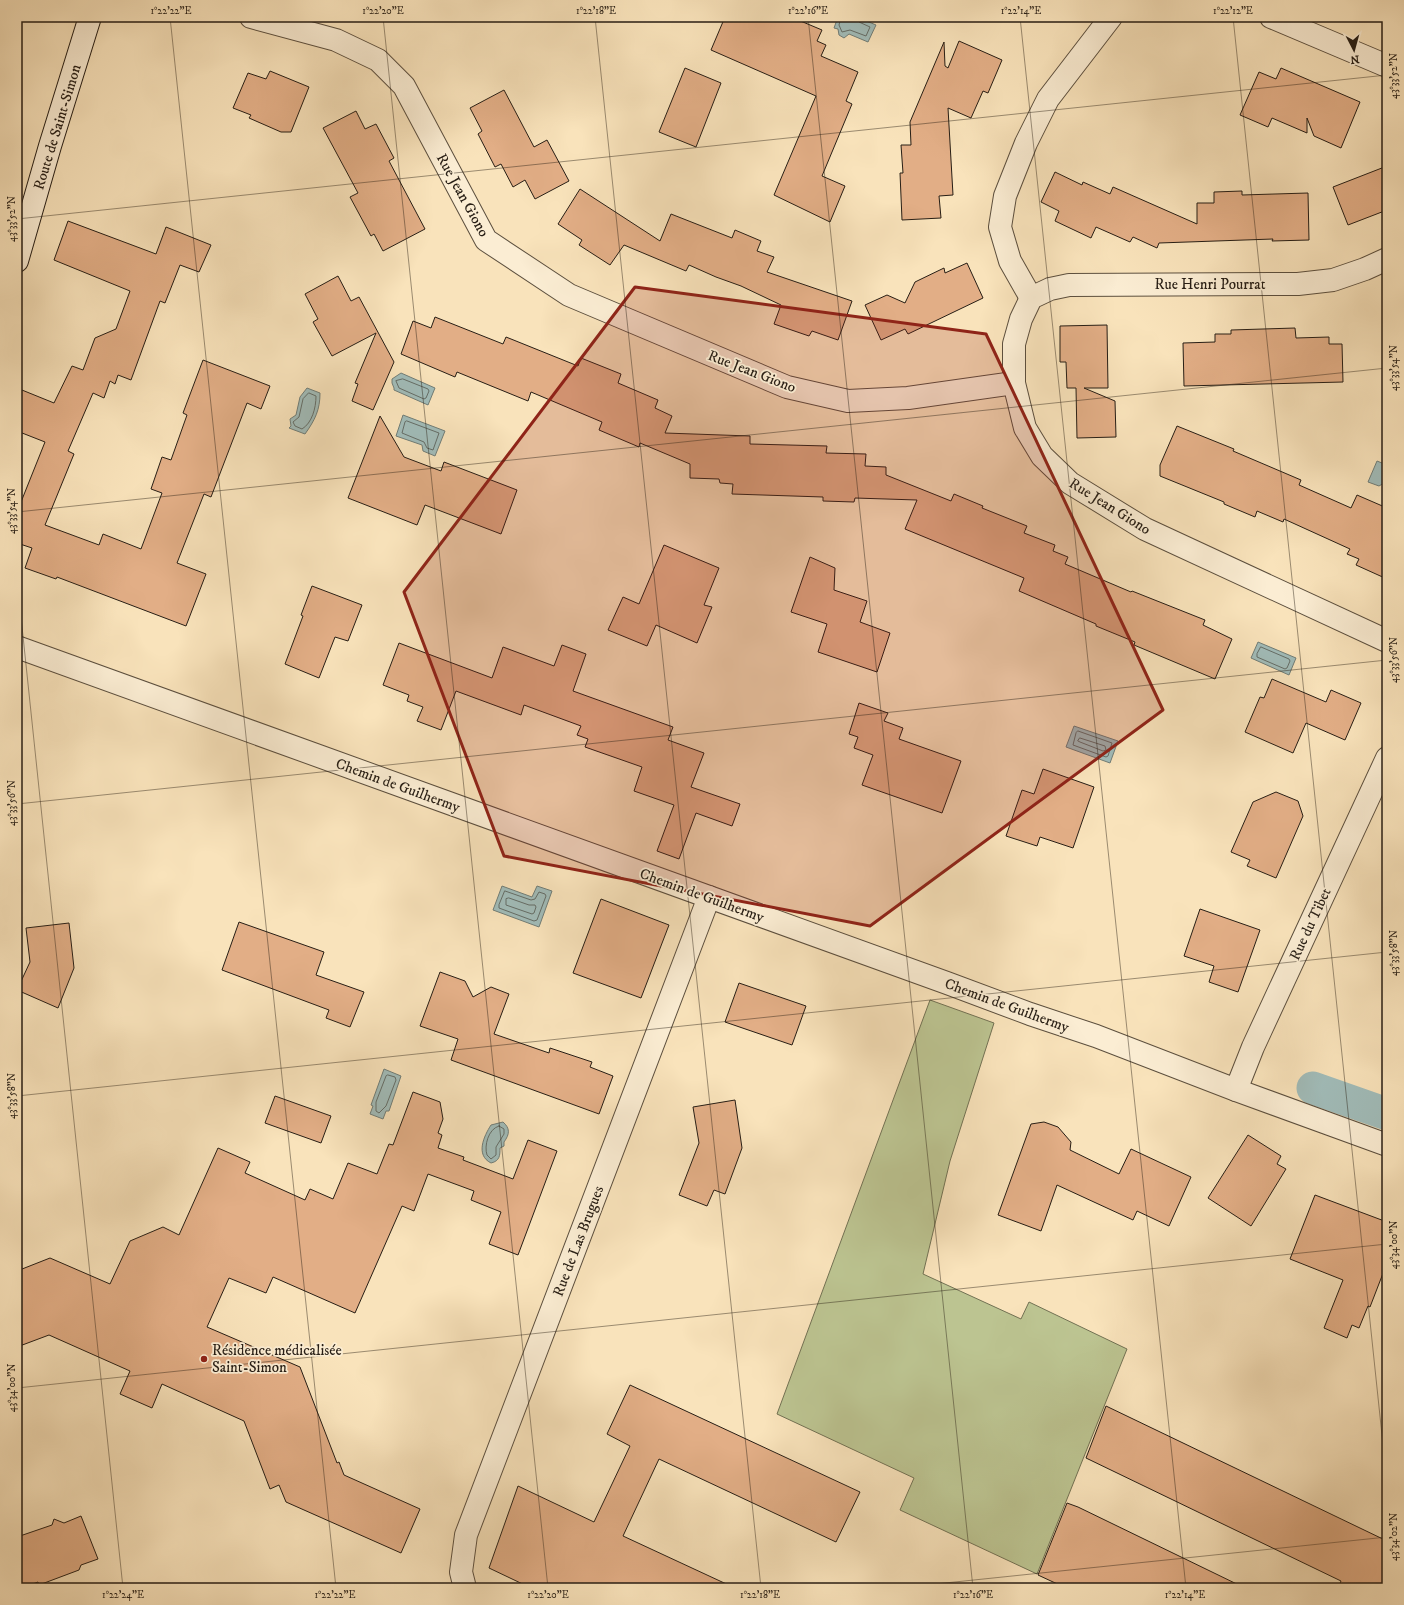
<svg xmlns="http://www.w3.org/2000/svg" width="1404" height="1605" viewBox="0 0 1404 1605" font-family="'IM FELL DW Pica',serif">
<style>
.green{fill:#bcc491;stroke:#727153}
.water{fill:#a1bcb9;stroke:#707d77}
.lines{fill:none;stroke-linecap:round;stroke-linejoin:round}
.shore{stroke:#646d67;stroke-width:1}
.canal{stroke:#a1bcb9;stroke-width:33}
.building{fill:#e2ae86;stroke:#271e15}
.minor-casing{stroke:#5c4f3e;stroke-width:24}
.secondary-casing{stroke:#271e15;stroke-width:24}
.minor{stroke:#fbedd3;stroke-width:22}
.secondary{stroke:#fbedd3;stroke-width:22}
.marked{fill:#8f2418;fill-opacity:0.2;stroke:#8f2418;stroke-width:3;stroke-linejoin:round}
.ticks{fill:none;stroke:#271e15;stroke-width:1;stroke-opacity:0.45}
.poi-dot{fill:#8f2418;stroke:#fbedd3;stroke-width:1.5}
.labels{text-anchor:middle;stroke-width:3.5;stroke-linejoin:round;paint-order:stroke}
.street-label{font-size:15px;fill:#271e15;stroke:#fbedd3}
.poi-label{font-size:15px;fill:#271e15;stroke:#fbedd3;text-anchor:start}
.neatline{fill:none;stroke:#271e15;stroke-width:1.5}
.ticks-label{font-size:10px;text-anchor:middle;fill:#271e15}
</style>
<rect width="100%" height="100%" fill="#f9e3bb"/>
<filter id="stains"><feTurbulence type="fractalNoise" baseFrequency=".005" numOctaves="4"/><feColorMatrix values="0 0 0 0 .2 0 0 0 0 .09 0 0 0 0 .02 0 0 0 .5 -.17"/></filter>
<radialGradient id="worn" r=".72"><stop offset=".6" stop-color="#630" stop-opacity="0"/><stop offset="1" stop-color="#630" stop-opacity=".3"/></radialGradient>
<polygon class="green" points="930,1000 994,1023 950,1161 923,1274 1021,1319 1029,1302 1127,1349 1037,1574 900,1510 914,1478 777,1414"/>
<g class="water">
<polygon points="838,17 857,17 876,25 868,42 849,34 844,38 839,35 838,29 834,28"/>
<polygon points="401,373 435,388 428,405 394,390 394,388 392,383 392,379"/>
<path d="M307,388L320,393C320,410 315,420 305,434L289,428L291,426L290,419L296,415L300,397Z"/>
<polygon points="403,415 445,431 435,456 423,451 422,445 396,436"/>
<polygon points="1377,461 1387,465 1387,485 1384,483 1379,486 1368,482"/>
<polygon points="1258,642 1296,658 1289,675 1251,658"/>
<polygon points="1074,726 1118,741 1110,763 1066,747"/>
<polygon points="502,886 532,897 537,886 552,891 539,927 493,910"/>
<polygon points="384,1069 401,1076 389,1111 386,1111 383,1119 370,1114 373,1106 371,1105"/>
<path d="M503,1122C510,1128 510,1134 504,1142V1146L500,1148C500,1155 500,1161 491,1163C475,1155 484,1136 491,1125Z"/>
</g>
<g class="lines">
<g class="shore">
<polyline points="841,17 839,25 842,32 850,30 866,36 870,27 859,22 857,17"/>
<polygon points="403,379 428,389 429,391 426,398 424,399 399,388 396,381"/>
<path d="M309,393L316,396C316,408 312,423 302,429L295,426L293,422L299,417L303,399Z"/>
<polygon points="407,421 439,433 433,450 427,448 424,442 402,433 405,422"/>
<polygon points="1261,647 1289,659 1290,661 1287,668 1285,669 1257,657 1257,654"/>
<polygon points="1078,731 1112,743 1108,756 1106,757 1073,745 1076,733"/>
<polygon points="1080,738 1105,746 1106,750 1103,751 1080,742 1078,741"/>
<polygon points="505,891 531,900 535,899 539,892 545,894 546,896 537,920 534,921 499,908 499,905"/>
<polygon points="509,898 529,905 535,905 536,907 534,913 532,914 506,905 506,899"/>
<polygon points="388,1075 395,1077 396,1080 386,1106 379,1113 376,1111 376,1102 386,1076"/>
<path d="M499,1126L504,1129V1134L496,1147V1155L491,1159L487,1155C484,1146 488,1129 499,1126Z"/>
</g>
<polyline class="canal" points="1313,1088 1387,1114"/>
</g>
<g class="building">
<polygon points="725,17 791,17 822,30 817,41 826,45 821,56 858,72 846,101 852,104 822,176 845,186 830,222 774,195 816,96 711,50"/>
<polygon points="959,41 1002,60 988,93 983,91 971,118 948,108 953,195 939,196 941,218 902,220 900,173 903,173 901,145 911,145 910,122 944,42 945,66 948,68"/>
<polygon points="685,68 721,83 696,147 659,132"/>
<polygon points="1281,68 1360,102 1341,148 1314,136 1307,118 1307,133 1272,118 1268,127 1240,115 1259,72 1276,79"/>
<polygon points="270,71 309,87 291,132 281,132 249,118 251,115 233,108 248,73 266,79"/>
<polygon points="504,90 534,147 547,140 569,181 535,199 525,180 513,187 501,164 495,167 478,134 482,131 470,108"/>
<polygon points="356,111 365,129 376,124 394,158 389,161 425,229 383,251 374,234 371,236 350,197 358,193 323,128"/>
<polygon points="1387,166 1387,210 1348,225 1333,187"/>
<polygon points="1055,172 1082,185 1083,182 1110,194 1113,187 1197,224 1197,203 1214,203 1214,192 1242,191 1242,195 1308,193 1309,240 1272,241 1273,239 1159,243 1157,248 1133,237 1130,242 1096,227 1091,238 1055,221 1059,211 1041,202"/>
<polygon points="580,189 660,241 671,214 732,238 735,230 761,241 757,251 774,257 767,272 852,301 838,340 812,331 809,336 774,324 781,305 741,286 716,277 689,265 686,271 624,245 610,265 579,245 582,240 558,224"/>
<polygon points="68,221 156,254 166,227 211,245 199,272 180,265 165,303 160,301 131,380 118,375 115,384 110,381 104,398 93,393 68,451 74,454 45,525 99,545 103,534 141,549 162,493 151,489 162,457 171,460 187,415 183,413 203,360 270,386 261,409 247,403 211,497 204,494 177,563 206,574 186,626 57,577 56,579 25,568 32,548 17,543 17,512 45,442 17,431 17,388 54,403 72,366 83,370 95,338 116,329 130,291 54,260"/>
<polygon points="967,263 983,298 908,334 905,329 881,340 865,305 887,295 905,303 915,282 944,268 945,273"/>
<polygon points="338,276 351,301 359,297 394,362 373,410 352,401 358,384 355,383 376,333 332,356 313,322 318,319 305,294"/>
<polygon points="435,317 503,344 506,337 578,366 581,358 621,374 618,383 658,400 655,408 672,416 665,433 750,436 750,444 827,446 826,453 866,454 865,466 886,467 886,475 951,501 954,494 983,506 982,508 1027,526 1024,533 1055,545 1053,551 1068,557 1065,564 1131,592 1132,591 1205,620 1203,625 1232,639 1215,679 1134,645 1135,642 1096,626 1096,624 1019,591 1024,578 905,529 917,500 855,498 854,502 823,501 823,497 732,494 733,484 720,483 719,479 690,478 690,464 640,443 639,447 599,430 602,422 531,392 528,401 457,372 455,377 401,354 413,321 431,328"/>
<polygon points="1107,325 1108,388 1084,388 1115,401 1116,437 1077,438 1076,388 1067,388 1066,362 1060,362 1060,326"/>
<polygon points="1295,328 1296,338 1329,337 1329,344 1342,344 1343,382 1184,386 1183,343 1215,342 1215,334 1231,334 1231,330"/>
<polygon points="380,416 404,457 441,471 444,462 517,490 501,534 425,505 417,525 348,498"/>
<polygon points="1177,426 1234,449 1233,451 1301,480 1299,485 1351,508 1357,495 1387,508 1387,579 1356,565 1359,559 1347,554 1350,549 1284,519 1283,522 1257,511 1255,517 1224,504 1224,502 1160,476 1160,465"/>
<polygon points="664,545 719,568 704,605 712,607 697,643 656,625 647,646 608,630 623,597 639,604"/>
<polygon points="810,557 835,568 834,590 867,601 860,622 890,633 877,672 818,652 827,624 791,612"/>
<polygon points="312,586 362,605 348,641 335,637 319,678 285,664 303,616 301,615"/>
<polygon points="399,643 492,678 503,647 554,666 562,645 586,654 573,691 673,727 668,740 704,753 691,787 740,804 732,826 696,813 679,859 657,851 674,805 634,791 642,767 585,747 588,739 577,735 581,726 524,705 521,715 456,691 441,730 417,721 423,707 407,701 409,695 383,685"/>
<polygon points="1272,679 1326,702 1331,690 1361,703 1345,740 1306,723 1293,753 1245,732 1260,697 1264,698"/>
<polygon points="859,703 888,713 884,721 903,728 899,739 961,761 942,813 862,785 873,755 854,748 858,737 849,734"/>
<polygon points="1043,769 1094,787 1073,848 1040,837 1037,846 1006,836 1022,790 1034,794"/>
<polygon points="1276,792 1298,801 1303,816 1276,878 1247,866 1250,860 1231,852 1253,802"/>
<polygon points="601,899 669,925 641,998 573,973"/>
<polygon points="1200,909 1260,930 1238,992 1209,982 1214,966 1184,956"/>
<polygon points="239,922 324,952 316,975 364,992 350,1027 326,1018 329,1010 222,970"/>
<polygon points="69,923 74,968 58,1008 17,990 30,962 26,928"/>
<polygon points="440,972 465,981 473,997 491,987 509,994 494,1034 549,1053 550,1048 592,1062 590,1067 613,1076 599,1114 451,1060 458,1039 420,1026"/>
<polygon points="739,983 806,1006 792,1045 725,1022"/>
<polygon points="413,1092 440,1102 443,1119 438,1133 442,1135 438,1148 464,1157 463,1160 513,1179 528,1140 557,1151 518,1255 489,1244 501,1212 471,1200 474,1191 428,1174 414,1211 402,1206 355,1313 273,1277 266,1293 229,1278 207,1327 300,1367 337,1463 339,1462 344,1475 420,1509 401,1553 286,1502 279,1485 270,1489 244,1421 162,1384 152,1408 120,1394 130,1371 49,1335 17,1347 17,1271 50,1258 110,1284 130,1241 163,1227 179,1235 218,1148 250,1162 245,1173 305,1200 310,1189 333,1199 348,1163 377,1174 389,1144 393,1145"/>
<polygon points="275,1096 331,1116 321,1143 265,1123"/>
<polygon points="735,1100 742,1148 725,1194 714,1190 707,1206 679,1195 699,1143 693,1107"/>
<polygon points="1044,1122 1058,1127 1071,1142 1070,1150 1119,1174 1131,1149 1191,1177 1169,1226 1137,1211 1133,1220 1057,1185 1041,1231 998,1215 1031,1124"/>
<polygon points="1248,1135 1281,1156 1277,1164 1286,1169 1251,1226 1208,1198"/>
<polygon points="1315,1195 1387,1222 1387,1263 1370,1307 1368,1306 1359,1328 1352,1325 1347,1338 1324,1328 1343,1280 1290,1259"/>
<polygon points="630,1385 860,1492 836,1542 659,1459 623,1536 735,1588 531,1588 489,1568 518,1486 594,1522 630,1446 607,1434"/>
<polygon points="1106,1406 1387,1541 1387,1588 1338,1588 1341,1581 1086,1458"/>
<polygon points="1067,1503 1078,1507 1245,1588 1066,1588 1038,1575"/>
<polygon points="81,1516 98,1559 81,1565 79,1570 39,1585 38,1582 22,1588 17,1588 17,1537 52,1525 54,1519 64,1523"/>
</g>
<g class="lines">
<defs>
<g id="minor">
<polyline points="251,17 336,40 378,60 404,86 486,240 569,295 787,387 848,401 908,398 1014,383"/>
<polyline points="1271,17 1387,66"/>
<polyline points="1387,259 1365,269 1333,280 1298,284 1069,285 1050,289 1031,298 1021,319 1014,344 1014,383 1025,428 1042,456 1070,483 1145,529 1387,641"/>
<polyline points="1031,298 1010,261 1000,227 1005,196 1026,143 1048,99 1111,17"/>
<polyline points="17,647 947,983 1030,1014 1096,1036 1236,1090 1387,1145"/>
<polyline points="1236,1090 1253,1047 1387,758"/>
<polyline points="465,1588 461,1572 466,1535 709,897"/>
</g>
<polyline id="secondary" points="17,261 50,146 90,17"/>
</defs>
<use href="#minor" class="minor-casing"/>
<use href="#secondary" class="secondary-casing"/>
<use href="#minor" class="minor"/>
<use href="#secondary" class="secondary"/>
</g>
<path class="marked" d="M635,287L986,334L1163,710L870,926L504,856L404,592Z"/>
<path class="ticks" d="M170,17L336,1588M383,17L548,1588M595,17L761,1588M808,17L973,1588M1020,17L1186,1588M1233,17L1387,1483M17,219L1387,75M17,512L1387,368M17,579L123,1588M17,804L1387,660M17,1096L1387,952M17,1388L1387,1244M897,1588L1387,1537"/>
<circle class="poi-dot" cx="204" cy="1359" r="4"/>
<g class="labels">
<g class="street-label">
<text transform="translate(57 127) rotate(-73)" y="5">Route de Saint-Simon</text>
<text transform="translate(463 195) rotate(61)" y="5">Rue Jean Giono</text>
<text x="1210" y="289">Rue Henri Pourrat</text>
<text transform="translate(752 371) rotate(21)" y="5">Rue Jean Giono</text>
<text transform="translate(1110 506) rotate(32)" y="5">Rue Jean Giono</text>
<text transform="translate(398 785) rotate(20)" y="5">Chemin de Guilhermy</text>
<text transform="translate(702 895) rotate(20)" y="5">Chemin de Guilhermy</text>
<text transform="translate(1310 924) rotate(-65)" y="5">Rue du Tibet</text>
<text transform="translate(1007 1005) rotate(20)" y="5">Chemin de Guilhermy</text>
<text transform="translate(578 1241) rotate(-69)" y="5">Rue de Las Brugues</text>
</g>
<g class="poi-label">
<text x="212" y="1355">Résidence médicalisée<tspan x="212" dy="17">Saint-Simon</tspan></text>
</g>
</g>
<rect width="1404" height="1605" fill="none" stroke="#f9e3bb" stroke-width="44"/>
<g transform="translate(1354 50) rotate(174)" stroke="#fbedd3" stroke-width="3" paint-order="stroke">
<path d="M0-3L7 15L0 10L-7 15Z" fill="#271e15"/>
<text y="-6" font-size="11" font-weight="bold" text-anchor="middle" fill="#271e15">N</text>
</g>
<rect x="22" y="22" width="1360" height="1561" class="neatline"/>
<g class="ticks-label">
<text x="171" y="14">1°22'22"E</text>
<text x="383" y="14">1°22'20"E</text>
<text x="596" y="14">1°22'18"E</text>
<text x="808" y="14">1°22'16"E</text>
<text x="1021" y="14">1°22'14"E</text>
<text x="1233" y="14">1°22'12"E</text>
<text transform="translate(1393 76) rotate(-90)" y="4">43°33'52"N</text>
<text transform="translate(11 219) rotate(-90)" y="4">43°33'52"N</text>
<text transform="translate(1393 368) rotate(-90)" y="4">43°33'54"N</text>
<text transform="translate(11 511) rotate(-90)" y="4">43°33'54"N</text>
<text transform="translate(1393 660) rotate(-90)" y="4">43°33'56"N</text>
<text transform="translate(11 803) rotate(-90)" y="4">43°33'56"N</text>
<text transform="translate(1393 953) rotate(-90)" y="4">43°33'58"N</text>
<text transform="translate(11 1096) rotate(-90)" y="4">43°33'58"N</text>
<text transform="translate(1393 1245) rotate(-90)" y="4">43°34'00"N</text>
<text transform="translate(11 1388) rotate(-90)" y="4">43°34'00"N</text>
<text transform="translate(1393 1537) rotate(-90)" y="4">43°34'02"N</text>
<text x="123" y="1598">1°22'24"E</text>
<text x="335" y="1598">1°22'22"E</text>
<text x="548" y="1598">1°22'20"E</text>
<text x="760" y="1598">1°22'18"E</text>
<text x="973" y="1598">1°22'16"E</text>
<text x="1185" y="1598">1°22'14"E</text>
</g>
<rect width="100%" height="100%" filter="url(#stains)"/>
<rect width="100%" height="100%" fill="url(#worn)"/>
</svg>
